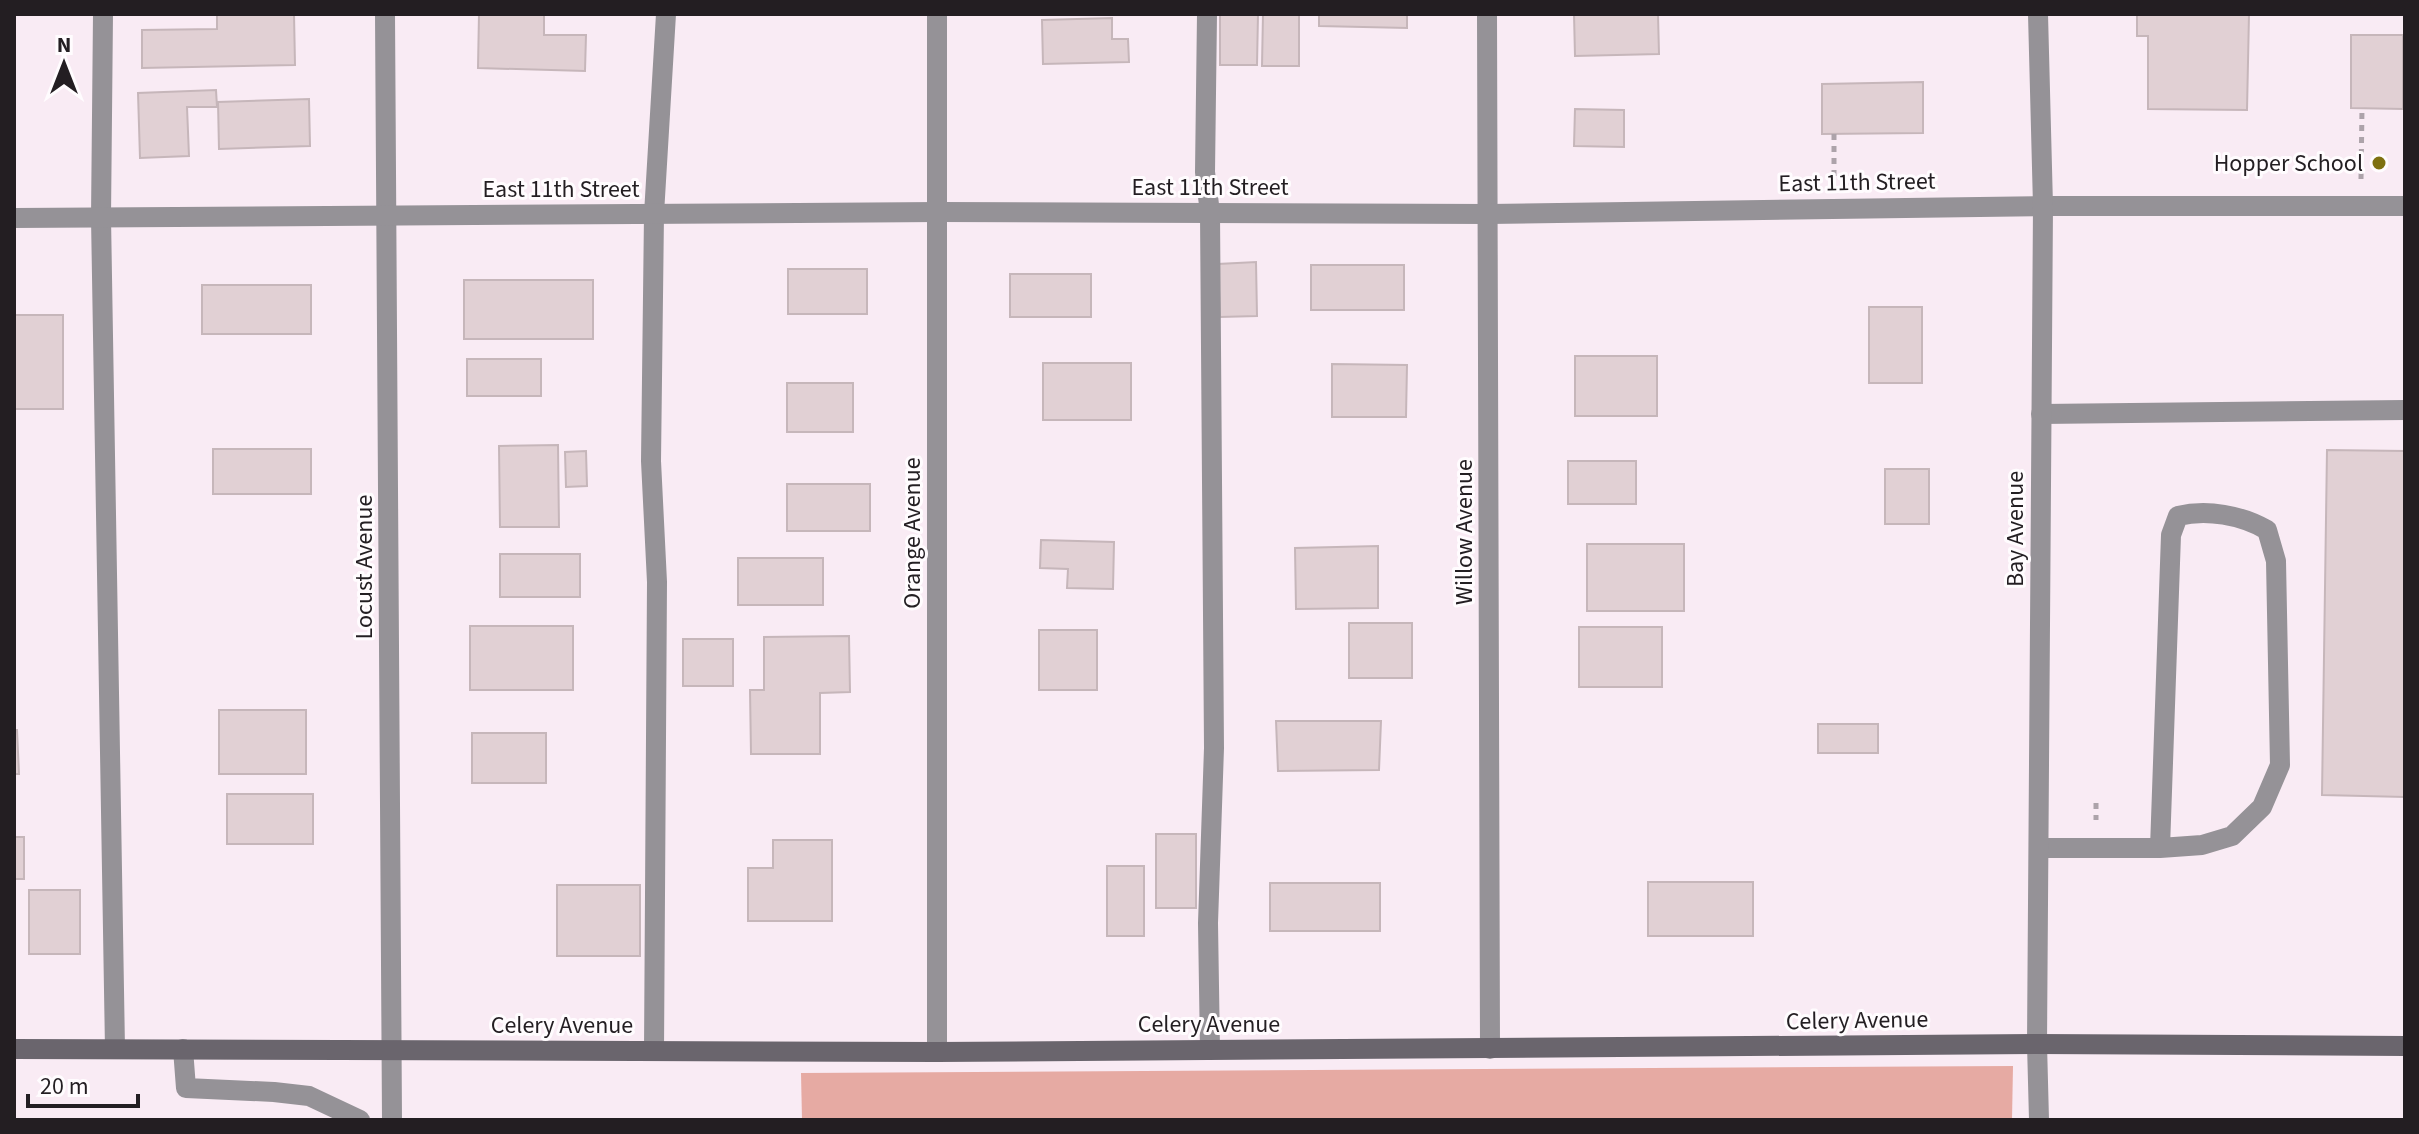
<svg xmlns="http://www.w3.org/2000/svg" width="2419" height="1134" viewBox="0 0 2419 1134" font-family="'Source Sans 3',sans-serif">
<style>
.forest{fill:#e6aaa3}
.building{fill:#e1d0d4;stroke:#c6b6ba;stroke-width:2}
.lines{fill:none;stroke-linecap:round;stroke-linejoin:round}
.path{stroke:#ada3aa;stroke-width:5;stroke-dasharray:6 6;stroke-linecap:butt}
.lane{stroke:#959297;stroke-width:20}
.street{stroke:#959297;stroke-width:20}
.secondary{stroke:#6a656d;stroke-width:20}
.poi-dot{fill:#7e7010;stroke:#fffcfe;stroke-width:3}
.labels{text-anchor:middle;stroke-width:6;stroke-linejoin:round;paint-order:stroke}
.poi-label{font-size:24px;fill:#231e22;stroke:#fffcfe;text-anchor:end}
.street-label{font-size:24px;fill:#231e22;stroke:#fffcfe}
</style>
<rect width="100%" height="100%" fill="#f9ebf4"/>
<polygon class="forest" points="2013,1066 2012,1120 802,1120 801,1073"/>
<g class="building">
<polygon points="294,14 295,65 142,68 142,30 217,29 217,15"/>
<polygon points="479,14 544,14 544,35 586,35 585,71 478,68"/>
<polygon points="1220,14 1258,14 1257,65 1220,65"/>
<polygon points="1263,14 1299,14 1299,66 1262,66"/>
<polygon points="1319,14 1407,14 1407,28 1319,26"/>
<polygon points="1574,14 1658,14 1659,54 1575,56"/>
<polygon points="2137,14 2249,14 2247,110 2148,109 2148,36 2137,36"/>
<polygon points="1112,18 1112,39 1128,39 1129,62 1043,64 1042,20"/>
<polygon points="2351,35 2403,35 2403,109 2351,108"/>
<polygon points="1923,82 1923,133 1822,134 1822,84"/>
<polygon points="216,90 217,107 187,107 189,156 140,158 138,93"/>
<polygon points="309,99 310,146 219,149 218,102"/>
<polygon points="1575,109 1624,110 1624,147 1574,146"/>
<polygon points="1256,262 1257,316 1220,317 1218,264"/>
<rect x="1311" y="265" width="93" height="45"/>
<rect x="788" y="269" width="79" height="45"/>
<rect x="1010" y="274" width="81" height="43"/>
<rect x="464" y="280" width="129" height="59"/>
<rect x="202" y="285" width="109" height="49"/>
<rect x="1869" y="307" width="53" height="76"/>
<rect x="14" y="315" width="49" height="94"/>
<rect x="1575" y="356" width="82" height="60"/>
<rect x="467" y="359" width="74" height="37"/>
<rect x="1043" y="363" width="88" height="57"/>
<polygon points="1332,364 1407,365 1406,417 1332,417"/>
<rect x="787" y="383" width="66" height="49"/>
<polygon points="558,445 559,527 500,527 499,446"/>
<rect x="213" y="449" width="98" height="45"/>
<polygon points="2327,450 2405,451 2405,797 2322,795"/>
<polygon points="586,451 587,486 566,487 565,452"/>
<rect x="1568" y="461" width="68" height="43"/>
<rect x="1885" y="469" width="44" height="55"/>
<rect x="787" y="484" width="83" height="47"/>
<polygon points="1041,540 1114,542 1113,589 1067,588 1068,569 1040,568"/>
<rect x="1587" y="544" width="97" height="67"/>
<polygon points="1378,546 1378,608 1296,609 1295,548"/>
<rect x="500" y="554" width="80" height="43"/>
<rect x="738" y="558" width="85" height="47"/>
<rect x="1349" y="623" width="63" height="55"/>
<rect x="470" y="626" width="103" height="64"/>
<rect x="1579" y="627" width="83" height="60"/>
<rect x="1039" y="630" width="58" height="60"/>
<polygon points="849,636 850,692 820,693 820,754 751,754 750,690 764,690 764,637"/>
<rect x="683" y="639" width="50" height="47"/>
<rect x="219" y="710" width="87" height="64"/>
<polygon points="1276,721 1381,721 1379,770 1278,771"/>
<rect x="1818" y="724" width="60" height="29"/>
<polygon points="14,730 17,730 19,774 14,774"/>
<rect x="472" y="733" width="74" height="50"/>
<rect x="227" y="794" width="86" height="50"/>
<rect x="1156" y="834" width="40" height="74"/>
<rect x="14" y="837" width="10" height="42"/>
<polygon points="773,840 832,840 832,921 748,921 748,868 773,868"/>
<rect x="1107" y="866" width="37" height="70"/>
<rect x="1648" y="882" width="105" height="54"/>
<rect x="1270" y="883" width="110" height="48"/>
<rect x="557" y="885" width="83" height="71"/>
<rect x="29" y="890" width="51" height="64"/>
</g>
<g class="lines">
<g class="path">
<polyline points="1834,134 1834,181"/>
<polyline points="2361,179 2362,108"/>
<polyline points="2096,803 2096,820"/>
</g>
<g class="lane">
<polyline points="103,14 101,217 115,1049"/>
<polyline points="1207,14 1205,172 1210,213 1214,748 1208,923 1210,1050"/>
<polyline points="2041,414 2405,410"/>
<path d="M2039,848H2160L2202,845L2232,836L2262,807L2280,765L2276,561L2267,530C2241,515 2207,509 2178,516L2171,535L2160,848"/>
<polyline points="2037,1044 2039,1120"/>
<polyline points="183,1049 186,1088 274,1092 309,1096 360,1120"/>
<polyline points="654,1051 657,582 651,461 654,214 666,14"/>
</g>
<g class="street">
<polyline points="385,14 392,1120"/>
<polyline points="1487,14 1490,1049"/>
<polyline points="14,218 939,212 1489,214 2043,206 2405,206"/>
<polyline points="2037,1044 2043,206 2038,14"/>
<polyline points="937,1052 937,14"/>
</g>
<polyline class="secondary" points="14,1049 937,1052 2037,1044 2405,1046"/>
</g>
<circle class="poi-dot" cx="2379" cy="163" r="8"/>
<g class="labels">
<g class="poi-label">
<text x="2363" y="171">Hopper School</text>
</g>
<g class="street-label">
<text transform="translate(1857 182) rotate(-1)" y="8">East 11th Street</text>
<text x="1210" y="195">East 11th Street</text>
<text x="561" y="197">East 11th Street</text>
<text transform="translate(2015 529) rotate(-90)" y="8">Bay Avenue</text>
<text transform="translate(1464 532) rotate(-90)" y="8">Willow Avenue</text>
<text transform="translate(912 533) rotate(-90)" y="8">Orange Avenue</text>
<text transform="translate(364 567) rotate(-90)" y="8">Locust Avenue</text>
<text transform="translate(1857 1020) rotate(-1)" y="8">Celery Avenue</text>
<text x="1209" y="1032">Celery Avenue</text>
<text x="562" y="1033">Celery Avenue</text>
</g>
</g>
<rect width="2419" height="1134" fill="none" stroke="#231e22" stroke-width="32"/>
<g transform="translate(64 64)" stroke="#fffcfe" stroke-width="6" paint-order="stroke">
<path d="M0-6L14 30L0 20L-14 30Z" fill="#231e22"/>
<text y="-12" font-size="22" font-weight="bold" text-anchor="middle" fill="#231e22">N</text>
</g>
<path d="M28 1094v12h110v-12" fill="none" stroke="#231e22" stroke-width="4"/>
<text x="40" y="1094" font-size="24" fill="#231e22" stroke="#fffcfe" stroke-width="6" paint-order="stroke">20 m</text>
</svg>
